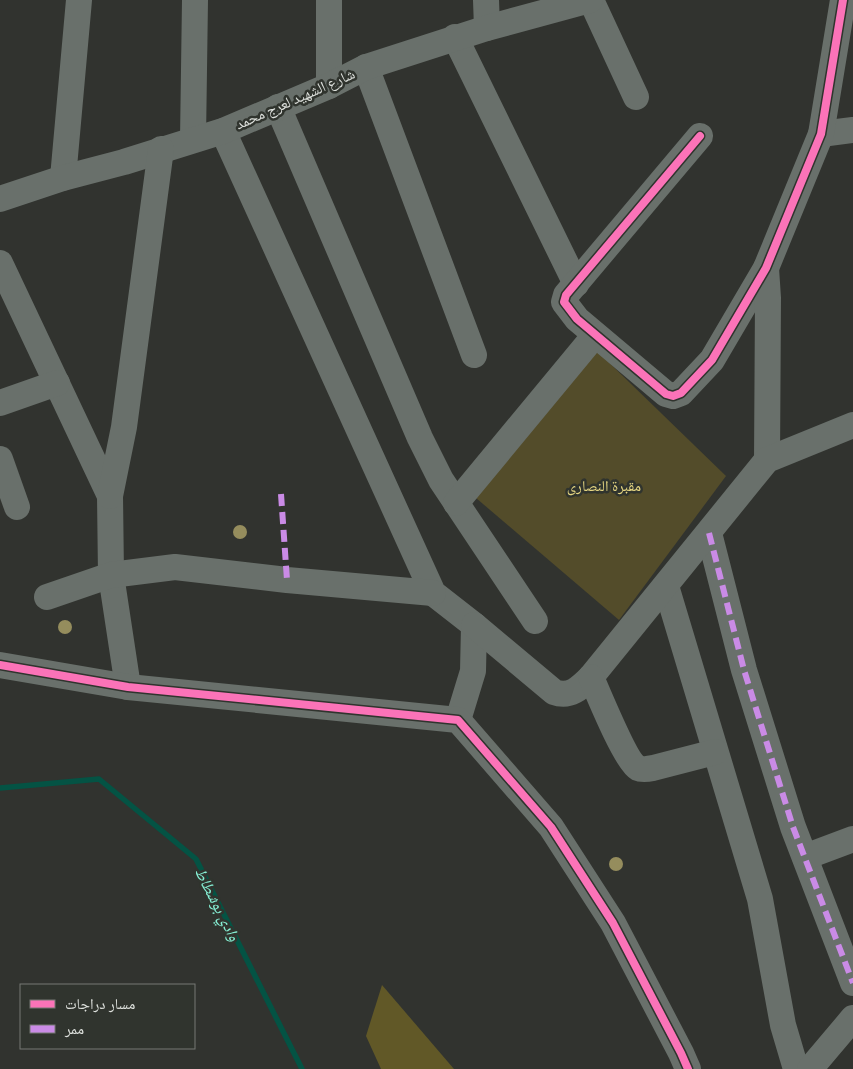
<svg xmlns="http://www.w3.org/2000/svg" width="853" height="1069" viewBox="0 0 853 1069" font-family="Ubuntu,'Noto Naskh Arabic',sans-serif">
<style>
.green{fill:#534c2a}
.forest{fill:#615827}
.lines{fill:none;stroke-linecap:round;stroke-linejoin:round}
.stream{stroke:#045344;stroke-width:5.5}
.minor{stroke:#69706b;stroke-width:26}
.quiet{stroke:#ca8be6;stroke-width:6;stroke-dasharray:12 6;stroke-linecap:butt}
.cycleway-casing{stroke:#30342e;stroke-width:11}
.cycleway{stroke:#fb73b8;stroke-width:8}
.tree{fill:#958d5d}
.labels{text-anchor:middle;stroke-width:5;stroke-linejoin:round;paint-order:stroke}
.street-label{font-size:15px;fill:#dee1dd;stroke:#30342e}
.park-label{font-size:15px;fill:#e7d782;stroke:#30342e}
.water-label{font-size:16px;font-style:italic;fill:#87f1d6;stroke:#30342e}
</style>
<rect width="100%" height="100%" fill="#31332f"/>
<polygon class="green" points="595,349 726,476 619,620 476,498"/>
<polygon class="forest" points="382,985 454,1069 381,1069 366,1036"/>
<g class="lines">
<polyline class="stream" points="0,788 99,779 196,859 302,1069"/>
<g class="minor">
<polyline points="486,0 487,28"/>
<polyline points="591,0 636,97"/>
<polyline points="455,37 576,284"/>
<polyline points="366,67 474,355"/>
<polyline points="329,86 329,0"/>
<polyline points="278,107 420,438 441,480 535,621"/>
<polyline points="223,131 433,593 474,625 473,671 458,720"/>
<polyline points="821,134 853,130"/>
<polyline points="700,136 566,295 564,302 577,319 666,394 673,396 681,393 712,360 766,268 821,134 843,0"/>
<polyline points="193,139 195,0"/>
<polyline points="63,178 79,0"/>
<polyline points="0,199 63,178 124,162 223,131 329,86 366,67 487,28 590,0"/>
<polyline points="0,263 110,496 111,575 128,687"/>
<polyline points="766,268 768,298 767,460"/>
<polyline points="0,403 57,383"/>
<polyline points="0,459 17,507"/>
<polyline points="110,496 124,427 161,149"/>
<polyline points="456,503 595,335"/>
<polyline points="709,533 744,670 793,827 853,983"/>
<polyline points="666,586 760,899 783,1025 796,1069"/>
<polyline points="47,597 111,575 175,567 287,580 433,593"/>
<path d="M474,625L554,692C570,698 580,688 591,677L767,460L853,425"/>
<polyline points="0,665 128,687 458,720 551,827 613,923 681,1053 688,1069"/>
<path d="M591,677C598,693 626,762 638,768C642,770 648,769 653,768L715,752"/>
<polyline points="805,857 853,839"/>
<polyline points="810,1069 853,1018"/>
</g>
<g class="quiet">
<polyline points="281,494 287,580"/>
<polyline points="709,533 744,670 793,827 853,983"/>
</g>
<defs>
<g id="cycleway">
<polyline points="700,136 566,295 564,302 577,319 666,394 673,396 681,393 712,360 766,268 821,134 843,0"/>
<polyline points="0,665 128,687 458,720 551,827 613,923 681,1053 688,1069"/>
</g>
</defs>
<use href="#cycleway" class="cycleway-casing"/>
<use href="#cycleway" class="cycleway"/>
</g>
<g class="tree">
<circle cx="240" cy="532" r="7"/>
<circle cx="65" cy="627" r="7"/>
<circle cx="616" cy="864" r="7"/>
</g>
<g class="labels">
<g class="street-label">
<text transform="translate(295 99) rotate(-24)" y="5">شارع الشهيد لعرج محمد</text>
</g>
<g class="park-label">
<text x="604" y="491">مقبرة النصارى</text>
</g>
<g class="water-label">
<text transform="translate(218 904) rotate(63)" y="6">وادي بوشطاط</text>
</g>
</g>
<rect x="20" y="984" width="175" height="65" fill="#30342e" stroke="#767974"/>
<rect x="30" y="1000" width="25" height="8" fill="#fb73b8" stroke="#767974"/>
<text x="65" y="1009" font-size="15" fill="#dee1dd">مسار دراجات</text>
<rect x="30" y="1025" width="25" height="8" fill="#ca8be6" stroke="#767974"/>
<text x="65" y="1034" font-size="15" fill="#dee1dd">ممر</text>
</svg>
